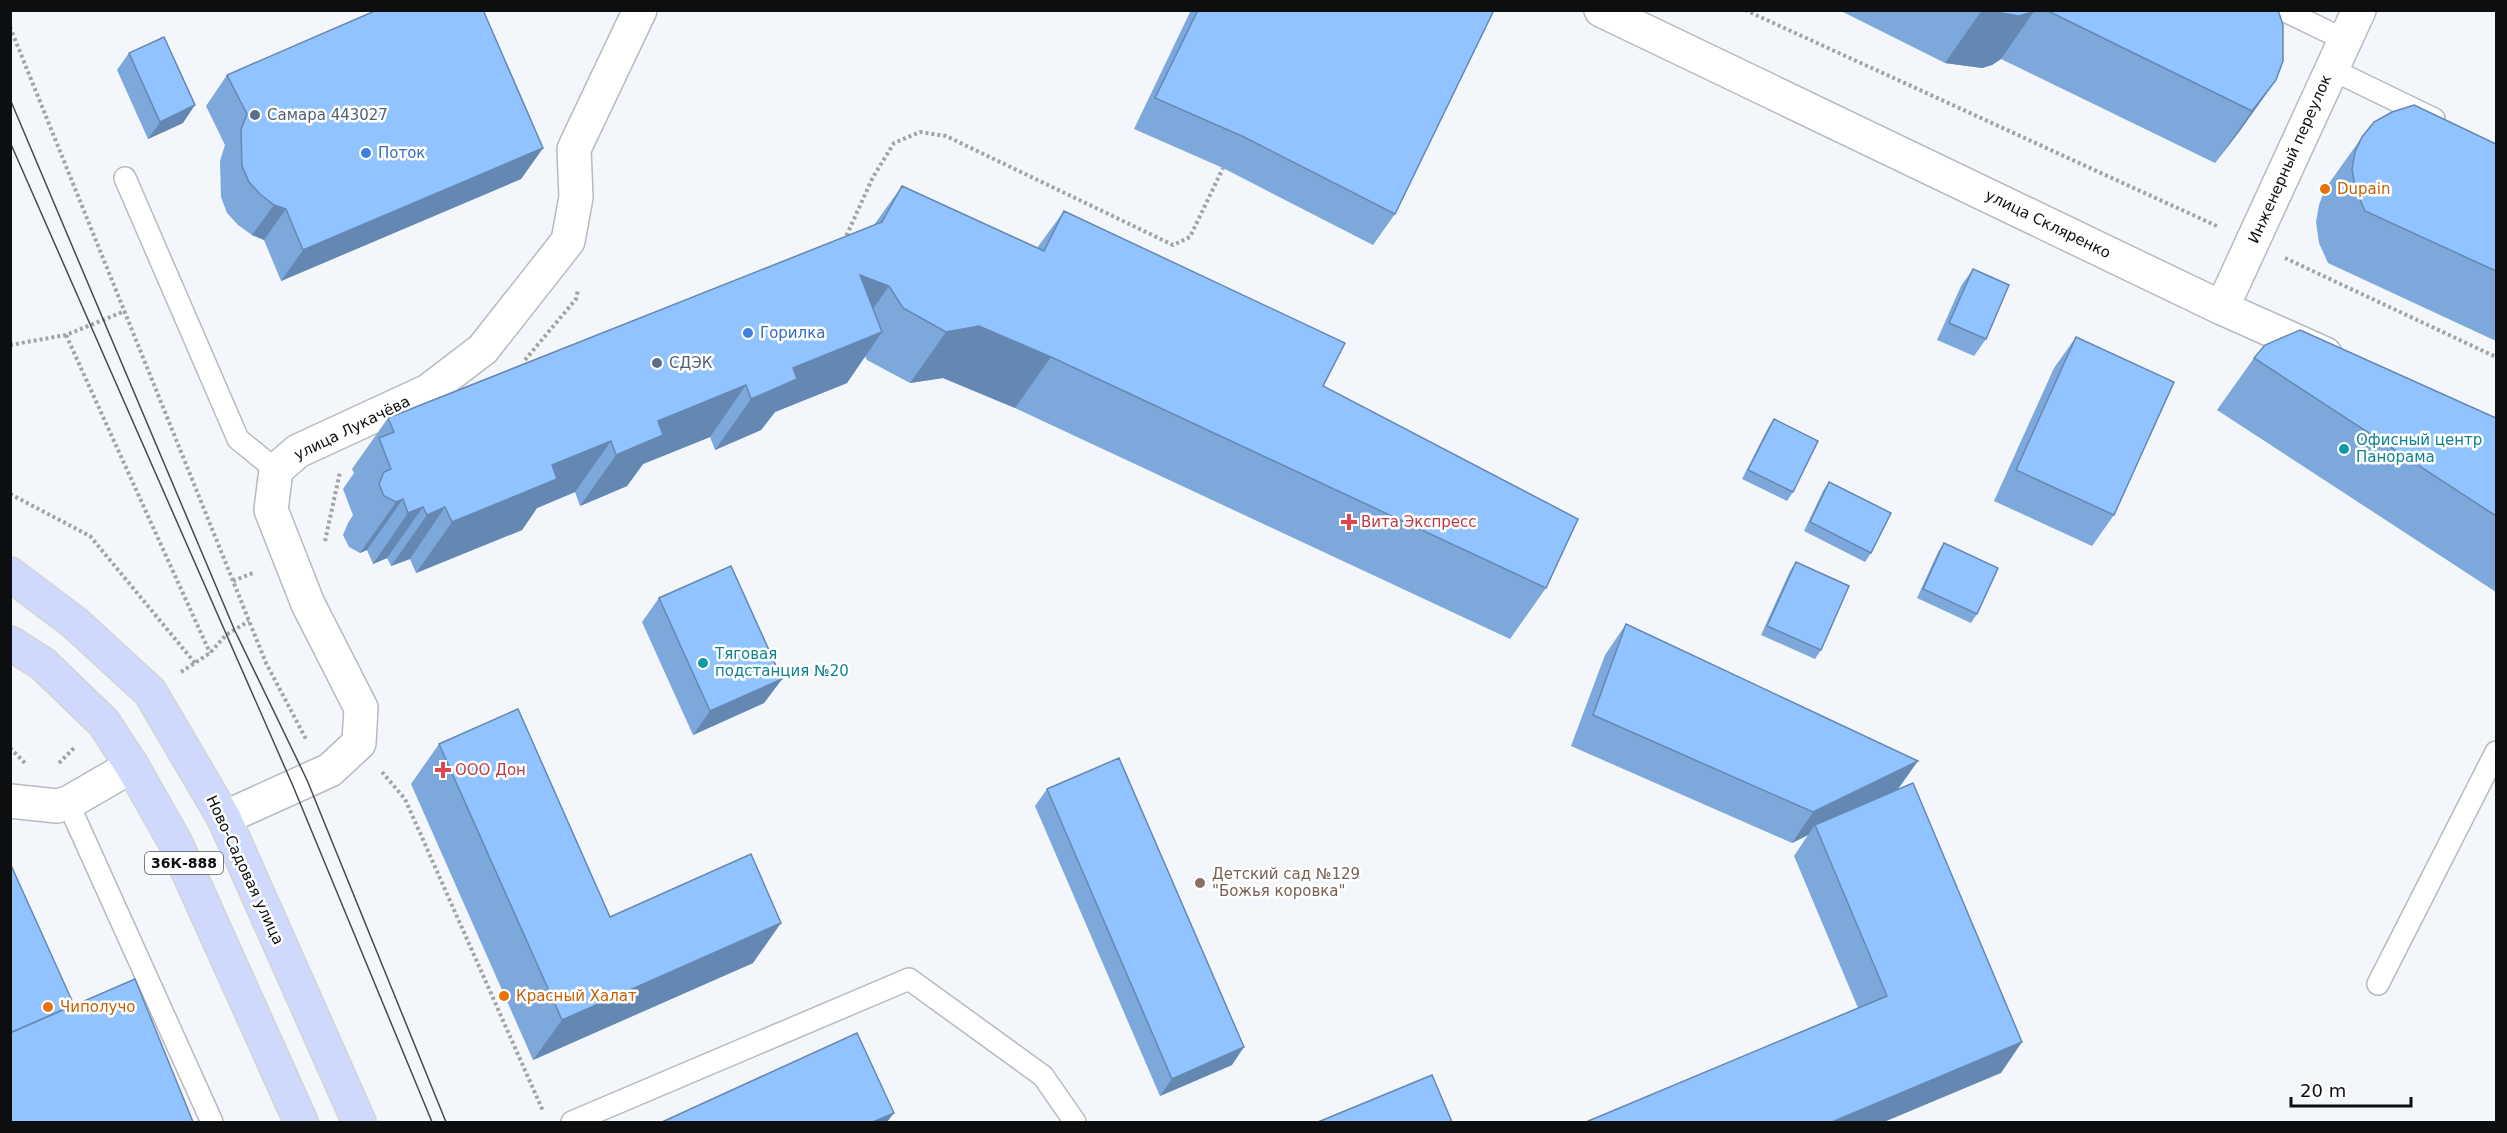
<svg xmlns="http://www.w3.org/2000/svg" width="2507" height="1133" viewBox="0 0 2507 1133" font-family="'DejaVu Sans',sans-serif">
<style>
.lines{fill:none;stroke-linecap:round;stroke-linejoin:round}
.service-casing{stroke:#b7babe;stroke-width:24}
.minor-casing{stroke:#b7babe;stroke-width:36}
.primary-casing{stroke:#d3d4d4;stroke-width:36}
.path{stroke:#a1a4a7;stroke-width:4;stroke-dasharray:3 3;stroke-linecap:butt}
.service{stroke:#fff;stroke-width:21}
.minor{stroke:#fff;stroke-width:33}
.primary{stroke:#cfd9fd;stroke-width:33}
.tram{stroke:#474a4b;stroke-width:1.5}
.wall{fill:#7ca8db}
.shaded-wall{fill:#6588b2}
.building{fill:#90c3ff;stroke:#6588b2;stroke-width:1.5}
.service-dot{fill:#5c6f8a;stroke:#fff;stroke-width:2}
.shop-dot{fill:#3f7fe0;stroke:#fff;stroke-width:2}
.food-dot{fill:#e8710a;stroke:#fff;stroke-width:2}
.culture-dot{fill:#0f9aa8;stroke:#fff;stroke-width:2}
.health-dot{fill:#e0444e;stroke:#fff;stroke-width:2}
.education-dot{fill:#8d6e63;stroke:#fff;stroke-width:2}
.labels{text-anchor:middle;stroke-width:5;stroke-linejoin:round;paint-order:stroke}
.shield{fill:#fff;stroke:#555657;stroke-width:1.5}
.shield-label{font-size:14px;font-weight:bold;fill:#0c0e0f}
.service-label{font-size:15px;fill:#4e5e75;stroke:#fff;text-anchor:start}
.shop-label{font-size:15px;fill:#366cbe;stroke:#fff;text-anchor:start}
.street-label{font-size:15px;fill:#0c0e0f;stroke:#fff}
.food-label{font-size:15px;fill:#c56008;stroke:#fff;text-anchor:start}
.culture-label{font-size:15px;fill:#0d838f;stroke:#fff;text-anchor:start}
.health-label{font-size:15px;fill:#be3a42;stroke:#fff;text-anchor:start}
.education-label{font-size:15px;fill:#785e54;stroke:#fff;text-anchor:start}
</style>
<rect width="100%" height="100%" fill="#f3f6fa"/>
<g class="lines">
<defs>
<g id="service">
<polyline points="2283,10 2345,40"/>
<polyline points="2331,69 2434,119"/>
<polyline points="125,178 238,439 276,470"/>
<polyline points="68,803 212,1122"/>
<polyline points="2378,984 2496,752"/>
<polyline points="572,1122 909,979 1043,1076 1075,1122"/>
</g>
<g id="minor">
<polyline points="1601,10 2222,308 2325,354"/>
<polyline points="2222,308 2359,10"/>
<polyline points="10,801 57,806 68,803 132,766"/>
<polyline points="224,818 330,770 359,743 361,708 308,604 271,510 276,470 298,451 428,391 483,349 568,241 576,197 574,149 640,10"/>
</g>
<g id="primary">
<polyline points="10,574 75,623 150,692 224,818 359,1122"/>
<polyline points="10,643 43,664 104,723 132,766 175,842 301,1122"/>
</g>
</defs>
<use href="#service" class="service-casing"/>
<use href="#minor" class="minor-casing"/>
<use href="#primary" class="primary-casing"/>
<g class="path">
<polyline points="1745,10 2219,227"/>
<polyline points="10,27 266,663 307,741"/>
<polyline points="844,241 873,177 894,143 920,132 946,136 1173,245 1190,237 1223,168"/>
<polyline points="2285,258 2496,357"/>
<polyline points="66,335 210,653"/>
<polyline points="10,345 66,335 125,311"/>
<polyline points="525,360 576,299 578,290"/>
<polyline points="10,494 90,536 195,663"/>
<polyline points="325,541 340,472"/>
<polyline points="233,581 255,572"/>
<polyline points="181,672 210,653 226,635 249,621"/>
<polyline points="10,748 26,764"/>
<polyline points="59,763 75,747"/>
<polyline points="382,772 405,799 543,1111"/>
</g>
<use href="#service" class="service"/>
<use href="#minor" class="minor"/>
<use href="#primary" class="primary"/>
<g class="tram">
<polyline points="10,99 235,631 307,780 446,1122"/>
<polyline points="10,142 293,786 432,1122"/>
</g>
</g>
<g class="wall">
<polygon points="1191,10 1494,10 1395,214 1373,245 1223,168 1134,129"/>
<polygon points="1839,10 2278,10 2276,80 2239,132 2215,163 2001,59 1992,65 1982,68 1945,63"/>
<polygon points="129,53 183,123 148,139 117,70"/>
<polygon points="227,75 543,148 521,179 281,281 264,240 252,235 238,225 227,213 221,197 220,161 225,145 206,106"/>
<polygon points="2362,137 2496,144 2496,341 2328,263 2319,243 2316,222 2319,205 2325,189"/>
<polygon points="902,186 1037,248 1064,211 1323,386 1546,588 1510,639 1015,408 943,378 910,383 867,360 865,356 847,383 775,412 761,430 715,450 710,437 643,464 627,486 580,506 575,492 537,508 522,530 416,573 410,559 391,566 387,558 373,564 367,550 360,553 349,547 343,535 348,523 353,515 343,489 354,473 352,469 388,418 874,225"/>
<polygon points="1973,269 1986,339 1974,356 1937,340 1961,286"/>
<polygon points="2076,337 2114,515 2092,546 1994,501 2054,368"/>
<polygon points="2254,358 2496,418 2496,592 2217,410"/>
<polygon points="1774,419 1793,492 1787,501 1742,479 1768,428"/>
<polygon points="1829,482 1871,553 1865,562 1804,531 1823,491"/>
<polygon points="1944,543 1977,614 1971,623 1917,598 1938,552"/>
<polygon points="1796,562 1821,650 1815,659 1761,635 1790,571"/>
<polygon points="659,598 782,679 764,703 693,735 642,622"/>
<polygon points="1626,624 1898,790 2001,1073 1858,1008 1794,856 1808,835 1792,843 1571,746 1605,655"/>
<polygon points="439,744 610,917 753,963 533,1060 411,784"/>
<polygon points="1047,789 1232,1065 1160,1096 1035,806"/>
</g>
<g class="shaded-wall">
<polygon points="1982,10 2035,10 2001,59 1992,65 1982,68 1945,63"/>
<polygon points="2276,80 2239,132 2215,163 2252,111"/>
<polygon points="195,105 183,123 148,139 160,122"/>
<polygon points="543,148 521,179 281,281 303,250"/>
<polygon points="274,205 286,209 264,240 252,235"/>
<polygon points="860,275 889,286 853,337"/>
<polygon points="979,326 1051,357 1015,408 943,378 910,383 946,332"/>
<polygon points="882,332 847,383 775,412 761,430 715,450 751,399 793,368"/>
<polygon points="746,385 710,437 643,464 627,486 580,506 616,455 658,421"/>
<polygon points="611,441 575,492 537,508 522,530 416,573 452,522 552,465"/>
<polygon points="403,499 367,550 360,553 396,502"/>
<polygon points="423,507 387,558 373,564 408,513"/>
<polygon points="445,507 410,559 391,566 427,515"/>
<polygon points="782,679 764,703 693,735 710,711"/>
<polygon points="1918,761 1896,792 1815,825 1808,835 1792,843 1813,812"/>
<polygon points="781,923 753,963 533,1060 562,1020"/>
<polygon points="2022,1042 2001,1073 1884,1122 1832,1122"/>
<polygon points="1244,1047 1232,1065 1160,1096 1172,1079"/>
<polygon points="894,1113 887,1122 873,1122"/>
</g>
<g class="building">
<polygon points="377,10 483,10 543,148 303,250 286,209 274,205 260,194 249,182 242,166 241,130 247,114 227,75"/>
<polygon points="1198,10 1494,10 1395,214 1244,137 1155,98"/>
<polygon points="1984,10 2032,10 2029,13 2019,16"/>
<polygon points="2046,10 2278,10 2283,25 2283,61 2276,80 2252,111"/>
<polygon points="164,37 195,105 160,122 129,53"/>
<polygon points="2414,105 2496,144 2496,271 2365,211 2356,190 2352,170 2355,152 2362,137 2374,122 2392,112"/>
<polygon points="902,186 1044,251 1064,211 1345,343 1323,386 1578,519 1546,588 1051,357 979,326 946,332 903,308 889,286 860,275 882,332 793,368 797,379 751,399 746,385 658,421 663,435 616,455 611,441 552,465 557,479 452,522 445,507 427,515 423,507 408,513 403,499 396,502 384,496 379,484 384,472 391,469 379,438 394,432 388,418 882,222"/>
<polygon points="1973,269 2009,285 1986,339 1949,323"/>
<polygon points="2300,330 2496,418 2496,516 2254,358 2265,345"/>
<polygon points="2076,337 2174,382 2114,515 2016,470"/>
<polygon points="1774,419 1818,441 1793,492 1748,470"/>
<polygon points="1829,482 1891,513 1871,553 1810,522"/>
<polygon points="1944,543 1998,568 1977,614 1923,589"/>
<polygon points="1796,562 1849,586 1821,650 1767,626"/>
<polygon points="731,566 782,679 710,711 659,598"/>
<polygon points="1626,624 1918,761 1813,812 1593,715"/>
<polygon points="518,709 610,917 751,854 781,923 562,1020 439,744"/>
<polygon points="1119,758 1244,1047 1172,1079 1047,789"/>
<polygon points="1913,783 2022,1042 1832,1122 1586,1122 1887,996 1815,825"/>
<polygon points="10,863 74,1005 10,1033"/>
<polygon points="135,979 193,1122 10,1122 10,1033"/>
<polygon points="857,1033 894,1113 873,1122 662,1122"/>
<polygon points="1432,1075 1452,1122 1318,1122"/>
</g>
<g class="service-dot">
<circle cx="255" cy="115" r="6"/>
<circle cx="657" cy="363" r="6"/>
</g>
<g class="shop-dot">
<circle cx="366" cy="153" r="6"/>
<circle cx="748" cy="333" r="6"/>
</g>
<g class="food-dot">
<circle cx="2325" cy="189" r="6"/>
<circle cx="504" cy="996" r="6"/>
<circle cx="48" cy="1007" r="6"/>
</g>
<g class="culture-dot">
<circle cx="2344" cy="449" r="6"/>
<circle cx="703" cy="663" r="6"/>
</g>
<g class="health-dot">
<path d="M1346 513h6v6h6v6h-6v6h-6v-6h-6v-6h6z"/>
<path d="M440 761h6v6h6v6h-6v6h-6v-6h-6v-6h6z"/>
</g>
<circle class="education-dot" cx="1200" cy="883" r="6"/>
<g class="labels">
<rect class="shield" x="145" y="852" width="78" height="22" rx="4.5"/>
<g class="shield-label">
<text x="184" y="868">36К-888</text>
</g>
<g class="service-label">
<text x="267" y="120">Самара 443027</text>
<text x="669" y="368">СДЭК</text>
</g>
<g class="shop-label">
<text x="378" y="158">Поток</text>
<text x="760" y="338">Горилка</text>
</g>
<g class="street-label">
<text transform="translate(2290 159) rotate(-66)" y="5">Инженерный переулок</text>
<text transform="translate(2048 224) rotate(26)" y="5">улица Скляренко</text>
<text transform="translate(352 428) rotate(-26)" y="5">улица Лукачёва</text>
<text transform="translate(245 870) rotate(65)" y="5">Ново-Садовая улица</text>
</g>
<g class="food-label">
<text x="2337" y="194">Dupain</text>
<text x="516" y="1001">Красный Халат</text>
<text x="60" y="1012">Чиполучо</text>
</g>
<g class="culture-label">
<text x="2356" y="445">Офисный центр<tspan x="2356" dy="17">Панорама</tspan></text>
<text x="715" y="659">Тяговая<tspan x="715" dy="17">подстанция №20</tspan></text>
</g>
<g class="health-label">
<text x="1361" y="527">Вита Экспресс</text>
<text x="455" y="775">ООО Дон</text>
</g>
<g class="education-label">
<text x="1212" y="879">Детский сад №129<tspan x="1212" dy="17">"Божья коровка"</tspan></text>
</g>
</g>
<rect width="2507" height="1133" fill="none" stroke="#0c0e0f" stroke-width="24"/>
<path d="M2291 1097v9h120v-9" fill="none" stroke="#0c0e0f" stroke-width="3"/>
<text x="2300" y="1097" font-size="18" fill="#0c0e0f" stroke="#ffffff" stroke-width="4.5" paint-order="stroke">20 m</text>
</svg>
